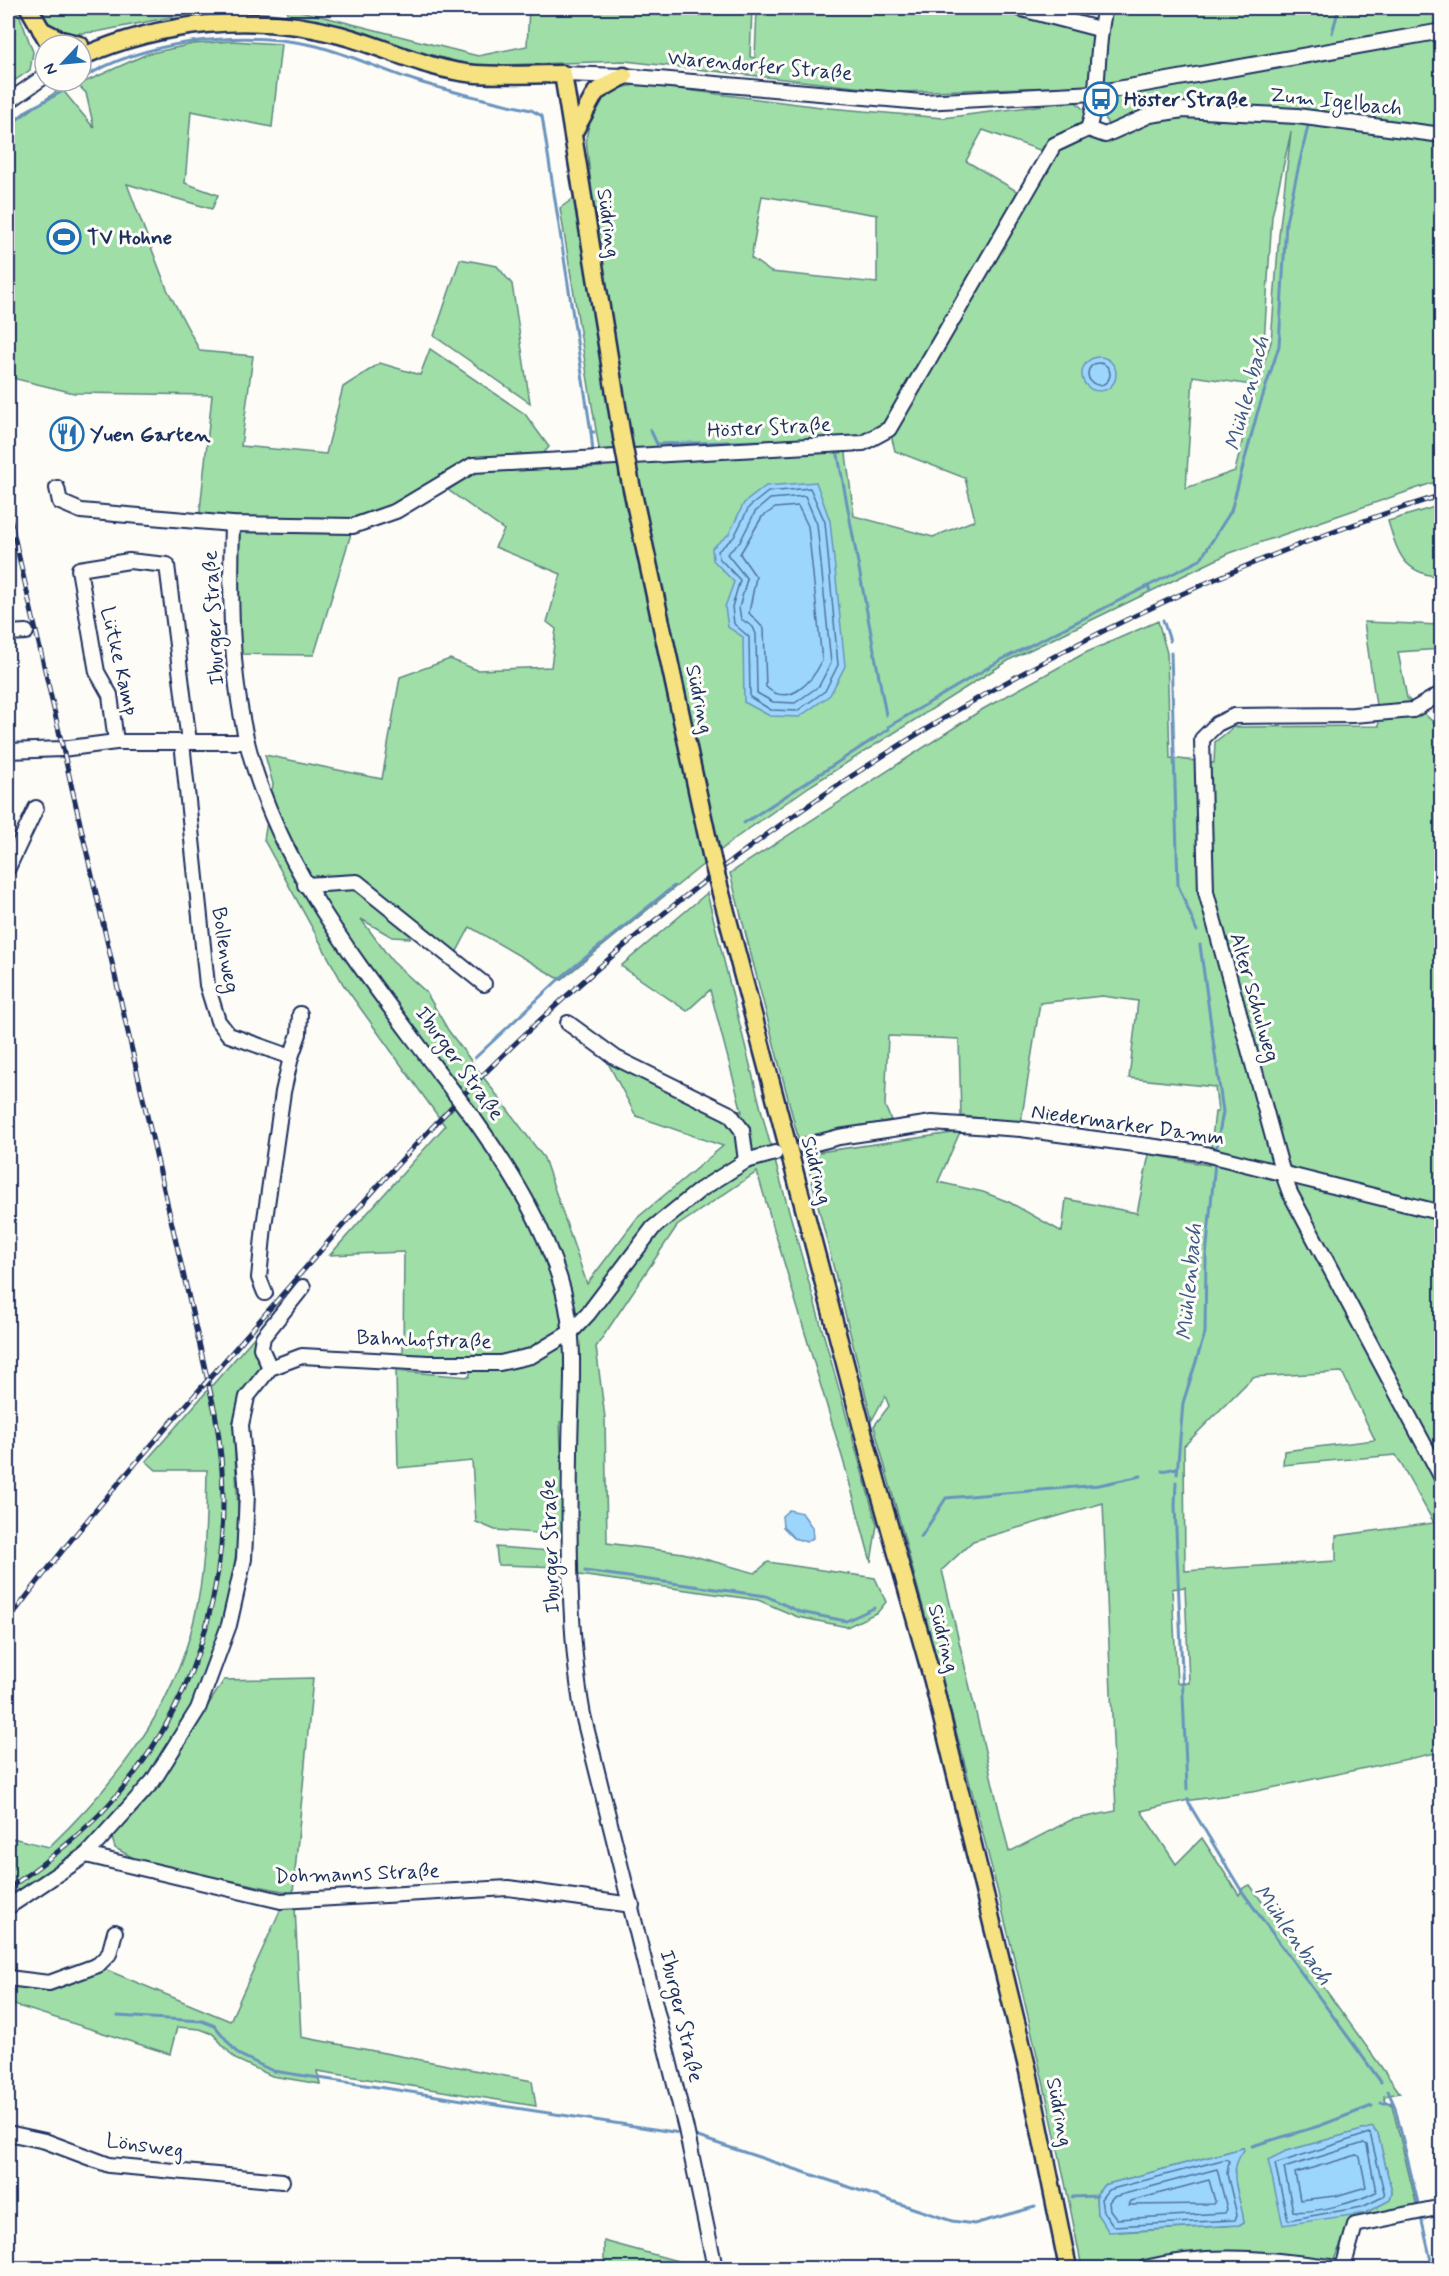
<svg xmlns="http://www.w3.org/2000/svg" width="1449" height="2276" viewBox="0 0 1449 2276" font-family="Mynerve,sans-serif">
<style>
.green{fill:#9fdea6;stroke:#5d8682;stroke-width:1.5;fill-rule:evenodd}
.water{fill:#9dd6fd;stroke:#6993bd;stroke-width:1.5}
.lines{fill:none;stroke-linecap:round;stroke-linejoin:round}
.shore{stroke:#4f729e;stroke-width:1.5}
.stream{stroke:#6993bd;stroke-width:3}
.minor-casing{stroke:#1b2f5e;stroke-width:18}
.major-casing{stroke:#1b2f5e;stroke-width:21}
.minor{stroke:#fdfcf7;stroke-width:14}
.major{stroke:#f7e281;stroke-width:16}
.rail-casing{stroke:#1b2f5e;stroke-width:5}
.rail{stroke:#fdfcf7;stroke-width:3;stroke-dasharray:9;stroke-linecap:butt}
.minor-bridge-casing{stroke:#1b2f5e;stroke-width:18;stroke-linecap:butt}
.major-bridge-casing{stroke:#1b2f5e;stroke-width:21;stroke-linecap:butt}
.minor-bridge{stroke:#fdfcf7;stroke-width:14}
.major-bridge{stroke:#f7e281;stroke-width:16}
.labels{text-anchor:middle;stroke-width:6;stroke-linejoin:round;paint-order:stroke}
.street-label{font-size:21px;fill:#1b2f5e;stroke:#fdfcf7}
.poi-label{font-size:21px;font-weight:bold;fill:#1b2f5e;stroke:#fdfcf7;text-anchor:start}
.water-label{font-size:22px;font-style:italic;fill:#3c5986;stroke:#fdfcf7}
</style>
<rect width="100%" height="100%" fill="#fdfcf7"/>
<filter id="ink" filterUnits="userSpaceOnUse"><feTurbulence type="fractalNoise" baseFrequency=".0167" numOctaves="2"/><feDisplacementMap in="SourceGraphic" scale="12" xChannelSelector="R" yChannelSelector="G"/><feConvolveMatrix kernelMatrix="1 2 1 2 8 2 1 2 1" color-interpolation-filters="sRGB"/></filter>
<g filter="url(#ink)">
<g class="green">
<polygon points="8,8 17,8 33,52 30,70 8,85"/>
<polygon points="39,8 216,8 96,32 68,34 49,23"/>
<polygon points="289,8 478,56 527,46 529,8 752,8 750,57 755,58 757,8 1038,8 1092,34 1089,86 899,92 625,61 473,66 286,16"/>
<polygon points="1112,8 1441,8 1441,26 1101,86 1106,33"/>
<path d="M1441,37V480L1230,553L1011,659L810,786L737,837L561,980L470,927L455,955L415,924L410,938L392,937L361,919L392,961L426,992L448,1030L544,1158L587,1284L637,1218L723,1146L636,1116L608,1063L610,1048L742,1112L710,990L687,1011L621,966L707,893L766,1129L877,1525L871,1562L846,1470L757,1172L677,1226L596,1347L605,1418L607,1543L683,1553L755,1573L768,1562L875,1578L886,1602L878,1612L847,1627L798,1617L758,1600L579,1575L562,1567L498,1565L496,1547L577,1553L576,1420L560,1422L564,1535L495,1530L476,1522L472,1461L398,1468L396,1371L469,1377L476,1355H403L404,1252L330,1255L445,1126L343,984L264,840L273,784L265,755L382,779L400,677L450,659L477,670L551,667L556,629L547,622L561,574L495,547L504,530L448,490L476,472L602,467L560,208L591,186L586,138L593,108L607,91L639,84L829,108L943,118L1075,101L1085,111L1083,124L1045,152L983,130L966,161L1020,193L886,425L845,446L854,516L933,537L975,520L965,478L895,451L890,431L1057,149L1086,135L1111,136L1102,106L1118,96ZM1291,132L1279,235L1271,342L1256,385L1235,471L1186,488L1193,376L1251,385L1264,342L1272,216ZM762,196L877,215V283L771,272L751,258Z"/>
<polygon points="232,41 281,44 272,127 191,111 185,183 218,195 212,209 127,184 167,289 200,351 253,356 241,446 326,454 343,387 380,363 420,375 430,349 525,414 549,447 542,455 472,461 393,507 351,522 199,520 212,395 74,393 8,377 8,127 61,88 94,128 86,93 78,85 147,54 193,44"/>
<polygon points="460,259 497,266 512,284 530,403 434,336"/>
<path d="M1441,505V577C1403,573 1398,554 1388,521Z"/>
<polygon points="235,526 353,527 314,655 235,654"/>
<path d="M1158,621L1167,653L1170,758L1214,763L1215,742L1234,727L1379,726L1364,622L1441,625V649L1398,652L1407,698L1442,730L1441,1752L1252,1792L1184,1801L1141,1811L1176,1864L1202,1838L1239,1895L1243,1888L1250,1885L1400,2093L1384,2096L1386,2102L1392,2105L1417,2207L1352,2220L1330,2268H1082C1028,1984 949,1705 874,1426L889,1406L885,1396L872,1420L805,1154L960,1132L938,1182L983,1192L1009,1202L1062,1232L1066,1199L1137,1213L1149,1154L1209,1165L1215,1112H1218L1215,1087L1129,1078L1138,1001L1102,996L1040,1003L1021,1122L961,1116L959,1039L888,1036L885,1106L891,1120L799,1141L730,873L983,709L1085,653ZM1342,1372L1375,1440L1284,1451L1283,1465L1396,1455L1434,1523L1336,1536V1561L1185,1571L1184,1446L1253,1377ZM1103,1503L1116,1811L1071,1820L1009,1852L942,1570L973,1541ZM1185,1587L1189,1683H1177L1172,1589ZM1373,2127L1378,2134L1392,2193L1390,2200L1365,2213L1286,2151ZM1243,2148L1235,2161L1233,2173L1244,2222L1239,2225L1119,2232L1097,2214L1096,2195L1104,2185Z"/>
<path d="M256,1335L274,1359L260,1369L242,1393L233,1421L239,1527L233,1576L224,1622L193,1704L171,1742L146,1778L87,1843L8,1900V1837L49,1847C115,1784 173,1710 194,1620C206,1571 206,1520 207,1470H156L146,1461Z"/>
<polygon points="313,1678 293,1893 143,1863 115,1848 112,1838 149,1798 224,1680"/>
<polygon points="283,1904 295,1906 301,2037 532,2081 536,2106 317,2071 320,2084 272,2076 235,2059 213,2034 200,2029 177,2027 170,2054 8,2003 8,1983 53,1989 102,1968 230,2021"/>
<polygon points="604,2241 703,2268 704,2268 604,2268"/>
</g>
<g class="water">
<circle cx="1099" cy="374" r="17"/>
<polygon points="816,482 830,521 845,666 830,695 799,717 770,716 744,702 743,637 728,627 725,607 734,582 713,560 712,548 729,534 744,503 766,486"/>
<polygon points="789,1510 802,1513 812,1527 813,1538 806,1542 794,1538 783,1527 782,1516"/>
<polygon points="1373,2127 1378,2134 1392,2193 1390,2200 1365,2213 1283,2225 1268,2160 1286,2151"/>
<path d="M1243,2148L1244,2150C1225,2174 1241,2196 1244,2222L1239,2225L1109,2232L1097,2214L1096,2195L1104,2185Z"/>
</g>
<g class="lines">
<g class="shore">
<circle cx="1099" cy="374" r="11"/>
<polygon points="810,488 825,522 838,665 825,691 797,711 771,710 750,697 749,637 734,624 732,607 740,580 719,558 718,551 734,537 749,507 768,492"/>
<polygon points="805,496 817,524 831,663 819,686 795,703 773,702 757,693 756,634 753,627 741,619 739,608 747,579 727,554 740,542 755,512 770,499"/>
<path d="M798,506L808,526L822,661C812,682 789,708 766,687L764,629L749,613L756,577L740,554L762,517L775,508Z"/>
<polygon points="1370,2133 1385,2196 1362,2207 1288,2220 1275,2164"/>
<path d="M1364,2143L1367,2145L1376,2192C1356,2202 1315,2214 1293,2211L1284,2168Z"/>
<polygon points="1357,2155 1360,2157 1366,2187 1336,2196 1300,2200 1295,2173"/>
<polygon points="1226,2159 1229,2161 1227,2174 1237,2215 1235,2220 1113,2226 1103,2212 1101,2199 1108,2190"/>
<polygon points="1217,2169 1227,2209 1225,2213 1117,2219 1110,2210 1109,2202 1113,2197"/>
<polygon points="1209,2180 1215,2201 1213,2204 1129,2205 1131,2201"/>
</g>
<g class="stream">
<polyline points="1332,33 1339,8"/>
<path d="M81,79C146,40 239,30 312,45C348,53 380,70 416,81C454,93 492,101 531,110L542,116L591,432H594"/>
<polyline points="75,83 78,81"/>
<polyline points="8,127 28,110 67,89"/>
<polyline points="650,429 657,444 834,439"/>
<polyline points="591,432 593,452"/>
<polyline points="838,455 886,715"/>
<polyline points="1150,591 1148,586 1200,560 1231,511 1257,414 1279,346 1286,222 1308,126"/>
<polyline points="1163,620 1170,641"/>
<polyline points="1171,653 1178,885 1197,931"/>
<polyline points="888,727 1001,660 1148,586"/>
<polyline points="744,823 889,729"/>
<polyline points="1200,945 1223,1112 1216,1150"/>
<polyline points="475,1058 558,980 674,886"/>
<polyline points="1162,1471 1177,1468"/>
<polyline points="1177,1474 1183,1403 1205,1333 1206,1256 1215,1162"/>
<polyline points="1176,1482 1175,1506 1187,1789"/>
<polyline points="921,1537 946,1498 1099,1485 1141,1476"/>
<polyline points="585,1571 766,1596 800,1612 846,1621 874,1608"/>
<polyline points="1188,1799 1189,1804 1241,1890 1381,2082"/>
<polyline points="117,2016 202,2021 215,2026 238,2054 273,2071 680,2133"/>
<polyline points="1388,2091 1395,2107 1418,2203"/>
<polyline points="1381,2103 1393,2103"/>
<polyline points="695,2136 952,2221 974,2224 1035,2207"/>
<polyline points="1252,2146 1319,2126 1372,2106"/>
<polyline points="1072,2197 1097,2196"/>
<polyline points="1421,2217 1431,2261"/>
</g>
<defs>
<g id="minor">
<polyline points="1018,8 1099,29"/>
<polyline points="563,74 624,76 922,102 1095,93 1442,31"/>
<polyline points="8,102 45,76"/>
<polyline points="1088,129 1105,135 1150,115 1183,110 1297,116 1442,135"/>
<path d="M57,488L60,502L81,511L232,524L353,526L396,511L473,465L863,443L889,429L1054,145L1088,129C1101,90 1095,47 1105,8"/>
<path d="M232,524C230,596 230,671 247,742C278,869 364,971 440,1074"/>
<polyline points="8,633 26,632"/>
<polyline points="1442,693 1413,710 1353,715 1234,716 1217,724 1202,739 1206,892 1283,1174 1290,1193 1442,1478"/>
<polyline points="116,742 110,695 97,672 79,569 129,561 167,565 189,742"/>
<polyline points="182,742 207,985 218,1021 229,1035 291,1057 283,1092 264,1226 259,1278 265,1293"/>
<polyline points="8,751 62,749 116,742 247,742"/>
<polyline points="8,868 36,808"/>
<polyline points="305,885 357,882 484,984"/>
<polyline points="568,1023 616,1058 730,1114 742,1130 746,1161"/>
<polyline points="291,1057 299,1034 300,1014"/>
<path d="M474,1119C512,1173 545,1225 563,1290C578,1345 570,1398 570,1453C569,1537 568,1633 583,1715L686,2129L715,2268"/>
<polyline points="804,1146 839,1137 932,1123 1021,1129 1201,1153 1442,1213"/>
<polyline points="270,1368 261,1348 263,1337 303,1287"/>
<polyline points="86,1855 281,1901 508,1888 632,1905"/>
<polyline points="8,1907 86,1855 153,1781 198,1709 229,1625 244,1559 247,1494 241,1425 247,1397 270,1368 302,1356 428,1363 500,1363 531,1356 571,1332 588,1314 653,1228 700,1190 746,1161 775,1153"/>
<polyline points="8,1978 49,1983 98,1965 109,1954 115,1932"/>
<polyline points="8,2133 45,2141 109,2165 282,2181"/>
<path d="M1145,2268C1210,2252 1271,2259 1337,2268"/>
<polyline points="1343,2268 1355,2225 1442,2207"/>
</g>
<g id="major">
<polyline points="29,8 50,45"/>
<polyline points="41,30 61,40 80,45"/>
<path d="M81,57C163,21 253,12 340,35C385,47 428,70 476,74C504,76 534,74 563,74L622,437"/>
<polyline points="574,132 596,92 624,76"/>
<polyline points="629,475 712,859"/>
<polyline points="717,878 870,1458 933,1681 1028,2071 1068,2268"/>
</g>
</defs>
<use href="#minor" class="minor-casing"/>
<use href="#major" class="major-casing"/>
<use href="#minor" class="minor"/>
<use href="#major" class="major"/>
<defs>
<g id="rail">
<path d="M8,509L215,1412C241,1558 203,1707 99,1815C71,1843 40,1866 8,1889"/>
<path d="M8,1621C82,1521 166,1429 247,1335C341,1227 434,1118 539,1021C797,783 1105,600 1442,495"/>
</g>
</defs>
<use href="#rail" class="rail-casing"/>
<use href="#rail" class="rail"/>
<defs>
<polyline id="minor-bridge" points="440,1074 474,1119"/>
<g id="major-bridge">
<polyline points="622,437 629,475"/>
<polyline points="712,859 717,878"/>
</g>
</defs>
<use href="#minor-bridge" class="minor-bridge-casing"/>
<use href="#major-bridge" class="major-bridge-casing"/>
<use href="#minor-bridge" class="minor-bridge"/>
<use href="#major-bridge" class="major-bridge"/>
</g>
</g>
<defs>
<symbol id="bus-ring" viewBox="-11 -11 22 22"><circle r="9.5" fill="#fdfcf7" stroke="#1f6fb2" stroke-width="1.5"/><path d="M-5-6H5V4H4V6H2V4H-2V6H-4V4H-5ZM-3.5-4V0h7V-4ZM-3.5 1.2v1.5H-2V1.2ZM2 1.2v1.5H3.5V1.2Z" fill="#1f6fb2"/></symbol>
<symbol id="stadium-ring" viewBox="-11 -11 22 22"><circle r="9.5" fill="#fdfcf7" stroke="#1f6fb2" stroke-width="1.5"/><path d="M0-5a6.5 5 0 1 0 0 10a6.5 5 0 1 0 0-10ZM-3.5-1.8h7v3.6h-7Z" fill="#1f6fb2"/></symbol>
<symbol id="restaurant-ring" viewBox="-11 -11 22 22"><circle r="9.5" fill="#fdfcf7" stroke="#1f6fb2" stroke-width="1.5"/><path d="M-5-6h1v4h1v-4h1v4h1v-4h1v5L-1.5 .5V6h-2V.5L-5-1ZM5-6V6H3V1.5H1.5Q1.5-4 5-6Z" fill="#1f6fb2"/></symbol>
</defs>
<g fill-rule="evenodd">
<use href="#bus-ring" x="1082" y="80" width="38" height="38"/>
<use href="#stadium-ring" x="45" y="218" width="38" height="38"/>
<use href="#restaurant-ring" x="48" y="415" width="38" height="38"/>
</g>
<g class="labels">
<g class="street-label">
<text transform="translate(760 65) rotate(5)" y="7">Warendorfer Straße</text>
<text transform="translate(1336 101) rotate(6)" y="7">Zum Igelbach</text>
<text transform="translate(609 223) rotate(82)" y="7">Südring</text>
<text transform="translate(769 427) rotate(-3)" y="7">Höster Straße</text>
<text transform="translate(213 618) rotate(-93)" y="7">Iburger Straße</text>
<text transform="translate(120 661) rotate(77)" y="7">Lütke Kamp</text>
<text transform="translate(700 699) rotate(78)" y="7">Südring</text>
<text transform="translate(226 950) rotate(81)" y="7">Bollenweg</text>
<text transform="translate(1255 997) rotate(74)" y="7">Alter Schulweg</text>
<text transform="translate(460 1063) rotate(54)" y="7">Iburger Straße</text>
<text transform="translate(1128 1124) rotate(8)" y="7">Niedermarker Damm</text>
<text transform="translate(817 1170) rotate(75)" y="7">Südring</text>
<text transform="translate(424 1339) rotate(2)" y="7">Bahnhofstraße</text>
<text transform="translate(550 1546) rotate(-92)" y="7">Iburger Straße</text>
<text transform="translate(944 1638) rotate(75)" y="7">Südring</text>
<text transform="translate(357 1873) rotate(-2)" y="7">Dohmanns Straße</text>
<text transform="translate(682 2016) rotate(77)" y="7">Iburger Straße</text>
<text transform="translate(1060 2112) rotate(79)" y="7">Südring</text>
<text transform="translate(145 2145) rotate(8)" y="7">Lönsweg</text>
</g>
<g class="poi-label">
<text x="1124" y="106">Höster Straße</text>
<text x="87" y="244">TV Hohne</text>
<text x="90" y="441">Yuen Garten</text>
</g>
<g class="water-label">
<text transform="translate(1246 393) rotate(-75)" y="8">Mühlenbach</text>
<text transform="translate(1188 1282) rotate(-85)" y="8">Mühlenbach</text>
<text transform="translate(1294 1934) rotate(54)" y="8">Mühlenbach</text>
</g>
</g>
<rect width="1449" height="2276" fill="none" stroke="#fdfcf7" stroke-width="30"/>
<rect x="15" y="15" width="1419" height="2246" fill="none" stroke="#1b2f5e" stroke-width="2" filter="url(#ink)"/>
<g transform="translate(63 63) rotate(244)"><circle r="28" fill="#fdfcf7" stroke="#a3aaba" stroke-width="1.5"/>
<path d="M0-4.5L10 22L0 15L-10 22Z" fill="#1f6fb2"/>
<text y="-9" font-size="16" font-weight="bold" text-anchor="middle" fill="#1b2f5e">N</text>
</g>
</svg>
